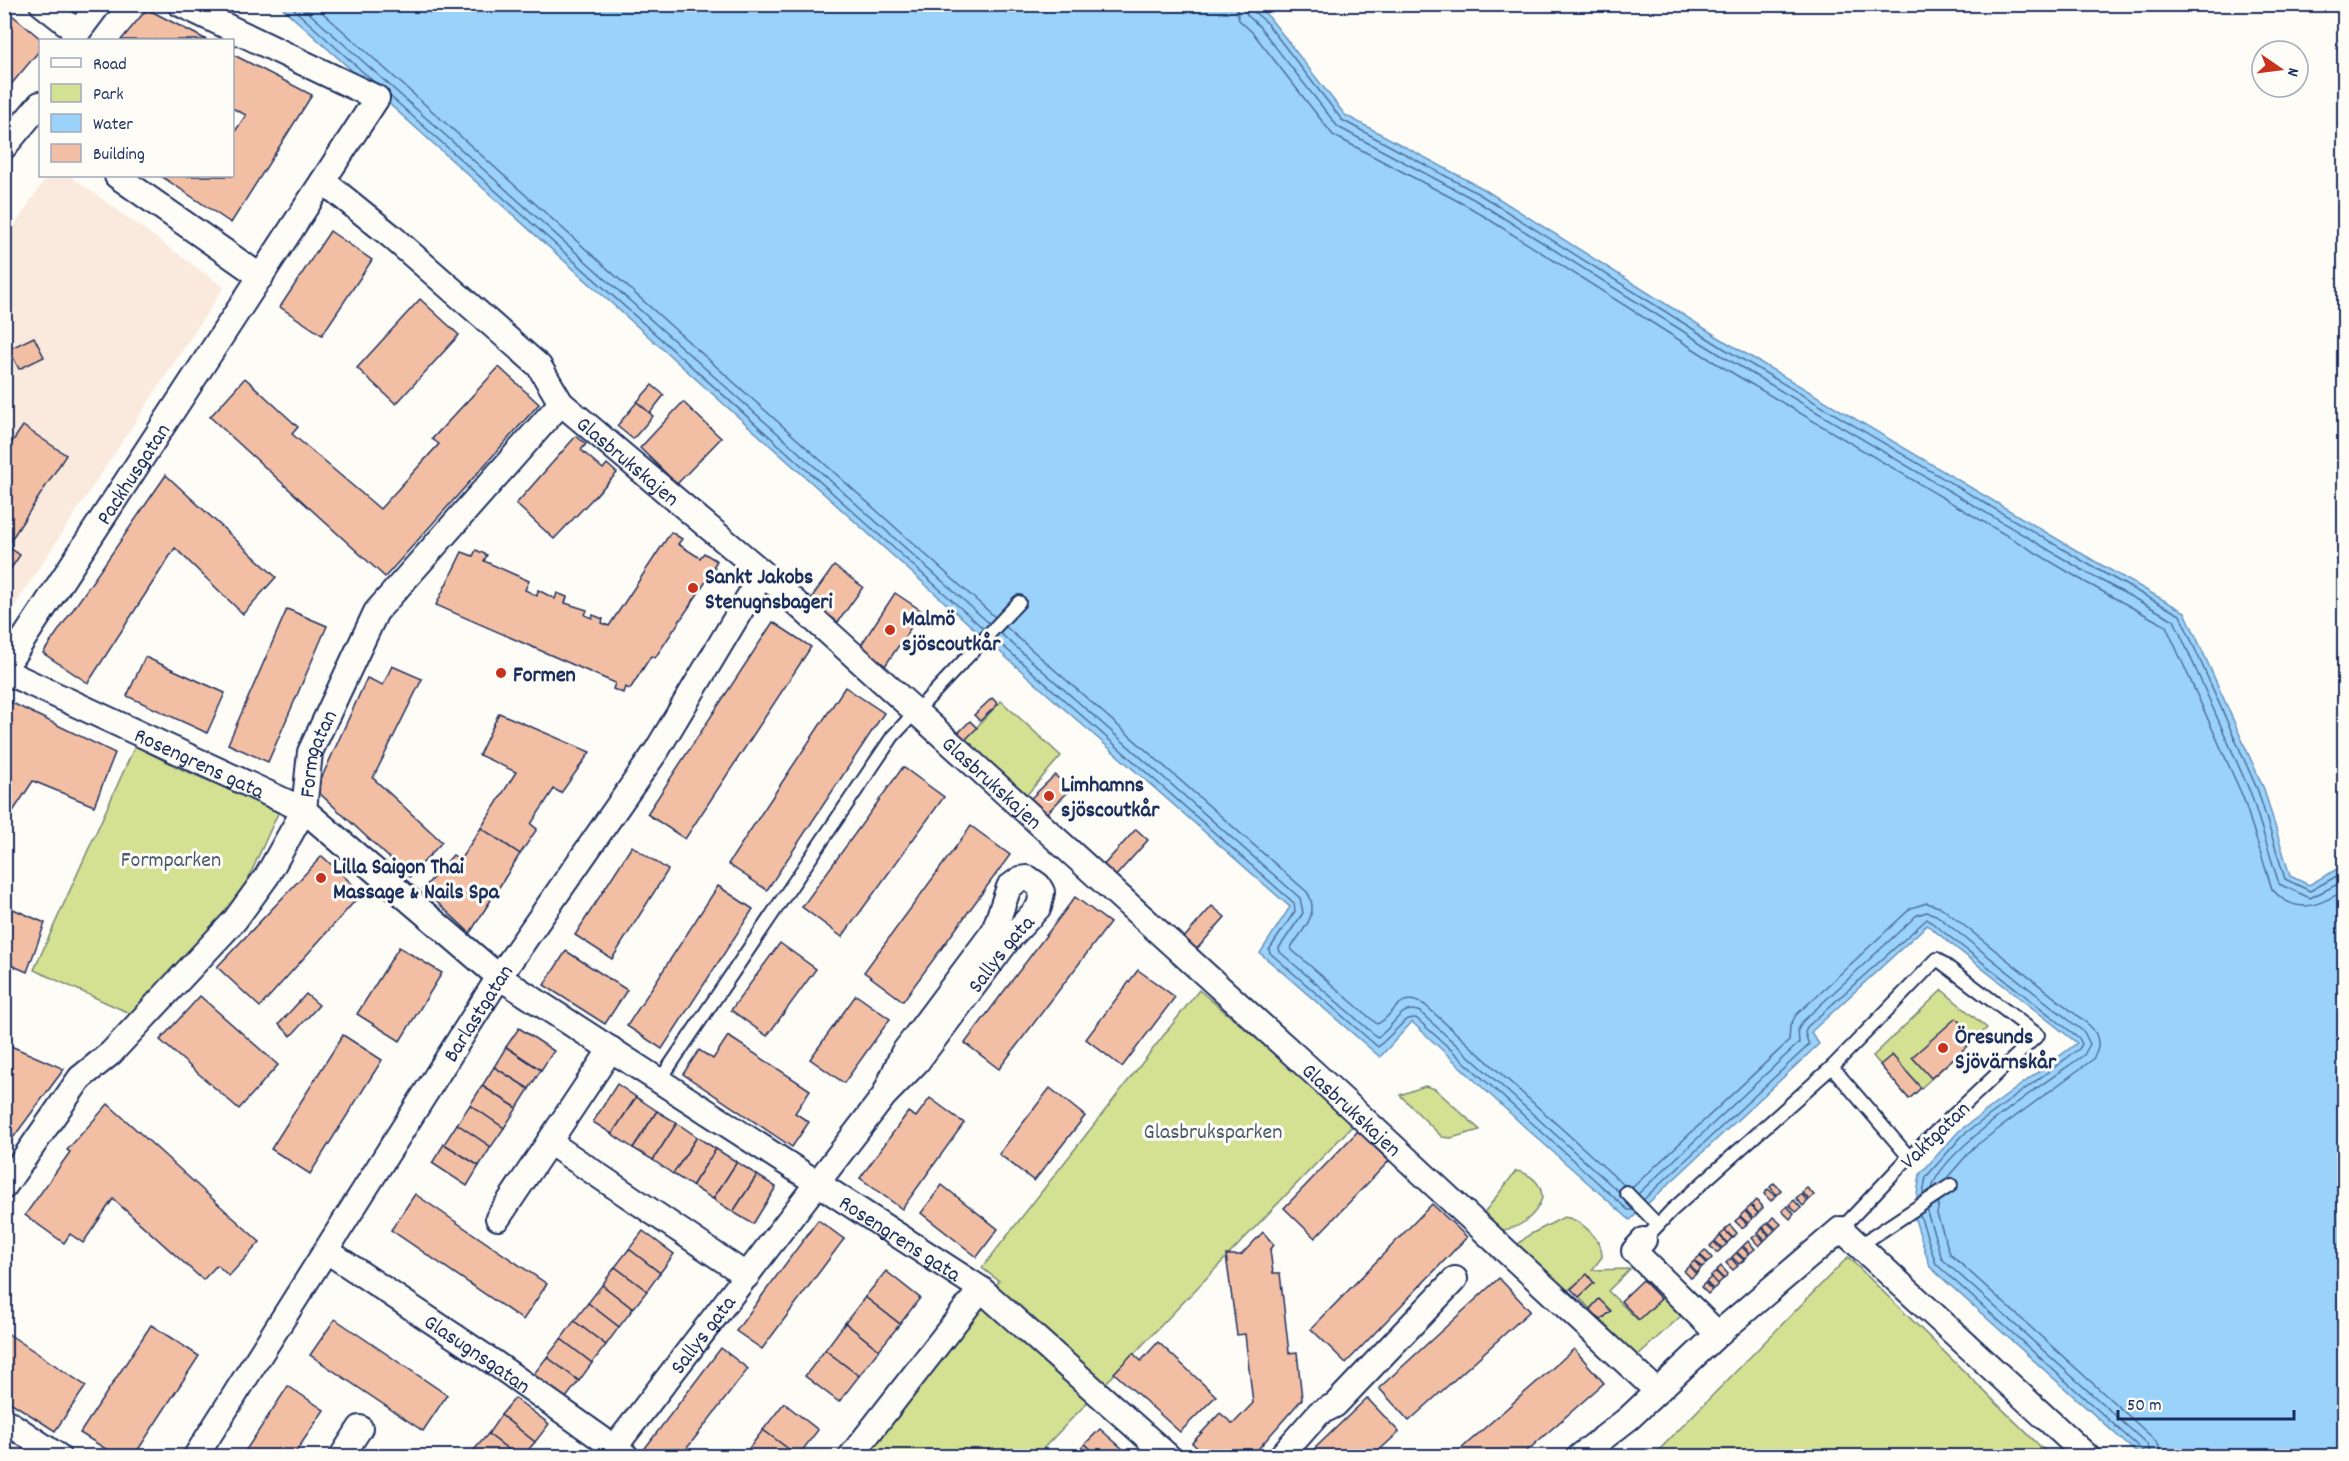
<svg xmlns="http://www.w3.org/2000/svg" width="2349" height="1461" viewBox="0 0 2349 1461" font-family="Dekko,sans-serif">
<style>
.built{fill:#faeade}
.green{fill:#d4e092;stroke:#788878;stroke-width:1.5}
.water{fill:#9bd2fa;stroke:#6891bc;stroke-width:1.5}
.lines{fill:none;stroke-linecap:round;stroke-linejoin:round}
.shore{stroke:#4e709c;stroke-width:1.5}
.building{fill:#f3bfa4;stroke:#1b2f5e;stroke-width:1.5}
.lane-casing{stroke:#1b2f5e;stroke-width:16}
.street-casing{stroke:#1b2f5e;stroke-width:28}
.lane{stroke:#fdfcf7;stroke-width:12}
.street{stroke:#fdfcf7;stroke-width:24}
.poi-dot{fill:#c8321e;stroke:#fdfcf7;stroke-width:2}
.labels{text-anchor:middle;stroke-width:6;stroke-linejoin:round;paint-order:stroke}
.street-label{font-size:22px;fill:#1b2f5e;stroke:#fdfcf7}
.poi-label{font-size:22px;font-weight:bold;fill:#1b2f5e;stroke:#fdfcf7;text-anchor:start}
.park-label{font-size:22px;fill:#495b6b;stroke:#fdfcf7}
</style>
<rect width="100%" height="100%" fill="#fdfcf7"/>
<filter id="ink" filterUnits="userSpaceOnUse"><feTurbulence type="fractalNoise" baseFrequency=".0167" numOctaves="2"/><feDisplacementMap in="SourceGraphic" scale="12" xChannelSelector="R" yChannelSelector="G"/><feConvolveMatrix kernelMatrix="1 2 1 2 8 2 1 2 1" color-interpolation-filters="sRGB"/></filter>
<g filter="url(#ink)">
<g class="built">
<polygon points="47,176 70,176 224,287 5,620 5,240"/>
<polygon points="5,1420 58,1456 5,1456"/>
</g>
<g class="green">
<polygon points="1001,701 1061,756 1023,799 962,743"/>
<polygon points="135,746 183,770 279,811 234,910 138,1017 34,970"/>
<polygon points="1199,990 1356,1122 1036,1456 866,1456 999,1281 982,1268"/>
<polygon points="1942,990 1987,1028 1909,1099 1873,1056"/>
<polygon points="1425,1086 1435,1089 1480,1130 1451,1138 1442,1137 1400,1095"/>
<path d="M1516,1171C1530,1173 1542,1183 1542,1198C1536,1216 1519,1230 1500,1230L1483,1214Z"/>
<path d="M1564,1217C1581,1219 1603,1240 1602,1257L1592,1270L1630,1269L1608,1291L1638,1320L1661,1299H1665L1681,1316L1637,1356L1601,1320L1610,1311L1598,1300L1590,1309L1579,1297L1594,1283L1587,1275L1567,1291L1516,1246L1529,1235Z"/>
<polygon points="1848,1257 2050,1456 1650,1456 1655,1454"/>
</g>
<polygon class="water" points="279,5 1255,5 1269,17 1345,115 1482,188 1726,342 2096,562 2185,612 2264,789 2290,876 2309,885 2344,865 2344,1456 2140,1456 1930,1267 1914,1216 1920,1174 1959,1131 2077,1043 1927,925 1811,1032 1819,1044 1630,1220 1526,1128 1412,1022 1380,1057 1260,953 1290,907 1036,684"/>
<g class="lines">
<g class="shore">
<polyline points="288,4 374,82"/>
<polyline points="299,4 989,623"/>
<polyline points="313,4 995,617"/>
<path d="M1235,4L1239,20L1253,33L1333,135L1471,208L1714,362L2085,582L2166,626L2243,797L2272,889C2296,917 2318,905 2344,891"/>
<polyline points="1244,4 1247,15 1259,26 1338,127 1475,200 1719,354 2089,574 2174,620 2251,794 2279,884 2310,898 2344,881"/>
<polyline points="1252,4 1253,11 1265,21 1342,120 1479,194 1723,348 2093,567 2180,615 2258,791 2285,879 2310,891 2344,872"/>
<polyline points="390,96 984,629"/>
<path d="M1006,627L1307,892C1321,913 1303,930 1291,947L1292,950L1377,1024C1395,1017 1397,989 1425,1005L1624,1185"/>
<path d="M1000,633L1300,898L1303,913L1279,948L1280,952L1377,1037C1393,1031 1399,1002 1420,1012L1619,1192"/>
<polyline points="995,639 1294,903 1295,911 1269,950 1270,953 1378,1047 1407,1019 1416,1018 1628,1210 1633,1210"/>
<path d="M1632,1188L1789,1041L1790,1026L1796,1015L1911,908L1927,903L1942,908L2089,1025C2100,1035 2101,1049 2092,1060L1974,1147L1946,1179"/>
<path d="M1638,1194L1799,1043L1798,1030L1802,1022L1917,915L1927,912L1936,915L2084,1032L2090,1044L2084,1055C2051,1079 1938,1152 1932,1189"/>
<polyline points="1644,1199 1809,1045 1805,1033 1807,1027 1927,919 2079,1038 2082,1044 2079,1049 1963,1135 1926,1177 1923,1194"/>
<polyline points="1939,1202 1937,1214 1950,1254 2153,1438 2159,1446 2160,1456"/>
<polyline points="1928,1209 1928,1215 1942,1259 2147,1444 2151,1456"/>
<polyline points="1920,1215 1936,1264 2141,1449 2144,1456"/>
</g>
</g>
<g class="building">
<polygon points="147,9 207,40 121,40"/>
<polygon points="12,15 42,40 40,50 4,93 4,24"/>
<polygon points="232,54 312,95 231,223 161,176 232,176 232,136 246,115 232,108"/>
<polygon points="330,231 372,260 322,335 280,307"/>
<polygon points="420,299 459,335 396,404 357,368"/>
<polygon points="34,337 44,357 19,369 9,349"/>
<polygon points="499,367 539,404 385,577 210,417 245,378 298,427 292,434 380,509 439,444 432,439"/>
<polygon points="652,385 664,395 650,413 637,402"/>
<polygon points="637,402 653,416 633,439 617,426"/>
<polygon points="683,402 721,438 677,484 640,448"/>
<polygon points="23,426 66,455 7,546 20,555 4,579 4,454"/>
<polygon points="576,436 586,444 581,450 603,469 607,464 617,473 554,539 516,504"/>
<polygon points="166,475 276,577 243,614 175,548 88,683 43,653"/>
<polygon points="671,532 682,539 678,544 700,558 704,553 717,561 713,567 715,568 655,658 651,656 630,689 625,687 623,693 613,689 615,683 436,605 462,552 473,556 476,550 487,555 484,561 529,581 525,590 537,596 538,590 555,599 557,593 567,597 565,603 587,610 585,615 592,618 593,615 603,619 602,623 609,626"/>
<polygon points="834,566 863,587 838,622 809,601"/>
<polygon points="895,593 922,611 885,666 859,648"/>
<polygon points="287,609 327,626 268,762 228,744"/>
<polygon points="773,622 811,647 685,839 647,814"/>
<polygon points="145,657 225,693 207,733 127,696"/>
<polygon points="392,666 422,679 373,778 442,842 410,877 316,790 367,678 383,685"/>
<polygon points="845,687 884,713 767,890 728,864"/>
<polygon points="992,698 998,704 980,721 974,715"/>
<polygon points="4,699 115,753 94,806 33,781 4,825"/>
<polygon points="499,713 590,752 561,793 554,789 531,824 537,829 520,854 481,828 516,772 479,755"/>
<polygon points="970,721 977,728 962,743 955,736"/>
<polygon points="903,767 944,797 842,937 802,907"/>
<polygon points="1055,775 1070,790 1043,817 1028,801"/>
<polygon points="971,826 1010,855 903,1001 864,972"/>
<polygon points="481,828 520,854 470,933 423,889 453,855 460,860"/>
<polygon points="1136,829 1148,840 1113,879 1101,868"/>
<polygon points="632,846 668,870 612,959 575,935"/>
<polygon points="322,856 362,893 260,1007 217,967"/>
<polygon points="718,886 753,909 662,1049 627,1026"/>
<polygon points="1075,897 1110,923 999,1069 965,1043"/>
<polygon points="4,905 45,923 27,972 4,962"/>
<polygon points="1212,906 1225,917 1195,951 1182,940"/>
<polygon points="780,943 816,969 767,1036 731,1010"/>
<polygon points="399,947 442,973 400,1041 357,1014"/>
<polygon points="566,951 627,990 605,1024 544,985"/>
<polygon points="1138,970 1175,997 1122,1067 1086,1039"/>
<polygon points="306,994 319,1005 291,1036 279,1024"/>
<polygon points="856,995 890,1019 844,1083 810,1059"/>
<polygon points="200,996 278,1065 239,1109 160,1040"/>
<polygon points="1956,1018 1974,1040 1931,1078 1912,1057"/>
<polygon points="519,1028 554,1051 541,1070 506,1047"/>
<polygon points="343,1035 382,1060 310,1174 271,1149"/>
<polygon points="728,1036 810,1090 795,1113 809,1122 792,1147 683,1074 699,1050 713,1059"/>
<polygon points="4,1043 64,1069 4,1150"/>
<polygon points="506,1047 541,1070 529,1089 494,1067"/>
<polygon points="1892,1055 1921,1088 1909,1099 1880,1065"/>
<polygon points="494,1067 529,1089 517,1108 482,1086"/>
<polygon points="617,1084 636,1097 612,1134 593,1122"/>
<polygon points="482,1086 517,1108 504,1128 470,1105"/>
<polygon points="1050,1088 1085,1116 1034,1181 999,1154"/>
<polygon points="636,1097 657,1111 633,1148 612,1134"/>
<polygon points="930,1098 964,1123 902,1209 860,1178 908,1112 916,1117"/>
<polygon points="108,1104 260,1242 229,1276 217,1265 203,1280 113,1199 83,1243 70,1234 64,1243 25,1215 70,1152 67,1150"/>
<polygon points="470,1105 504,1128 491,1147 457,1124"/>
<polygon points="657,1111 677,1123 653,1160 633,1148"/>
<polygon points="677,1123 697,1137 673,1174 653,1160"/>
<polygon points="457,1124 491,1147 479,1166 444,1144"/>
<polygon points="1358,1131 1389,1161 1315,1238 1284,1208"/>
<polygon points="697,1137 716,1149 692,1186 673,1174"/>
<polygon points="444,1144 479,1166 467,1186 432,1163"/>
<polygon points="716,1149 737,1162 713,1199 692,1186"/>
<polygon points="737,1162 757,1175 733,1212 713,1199"/>
<polygon points="757,1175 776,1187 753,1224 733,1212"/>
<polygon points="1774,1183 1781,1190 1777,1195 1770,1187"/>
<polygon points="942,1185 998,1229 977,1257 921,1213"/>
<polygon points="1807,1188 1814,1195 1809,1200 1802,1192"/>
<polygon points="1768,1189 1776,1196 1771,1201 1764,1194"/>
<polygon points="415,1194 547,1284 523,1320 391,1230"/>
<polygon points="1801,1194 1808,1201 1803,1206 1796,1198"/>
<polygon points="1756,1200 1763,1208 1758,1213 1751,1205"/>
<polygon points="1794,1200 1801,1208 1796,1212 1789,1205"/>
<polygon points="1432,1204 1467,1237 1346,1363 1311,1329"/>
<polygon points="1751,1206 1758,1213 1753,1218 1746,1210"/>
<polygon points="1787,1206 1794,1214 1790,1219 1782,1211"/>
<polygon points="1745,1211 1752,1219 1748,1223 1740,1216"/>
<polygon points="1740,1217 1747,1224 1742,1228 1735,1221"/>
<polygon points="1773,1217 1781,1224 1776,1229 1769,1222"/>
<polygon points="818,1220 844,1239 762,1349 736,1331"/>
<polygon points="1768,1223 1775,1230 1770,1235 1763,1227"/>
<polygon points="1730,1225 1737,1233 1733,1238 1725,1230"/>
<polygon points="1762,1228 1769,1236 1765,1240 1758,1233"/>
<polygon points="643,1231 674,1254 660,1273 629,1249"/>
<polygon points="1725,1231 1732,1238 1727,1243 1720,1235"/>
<polygon points="1263,1232 1274,1245 1270,1250 1273,1273 1280,1273 1289,1353 1297,1352 1302,1399 1252,1456 1207,1456 1192,1443 1220,1413 1233,1424 1253,1403 1245,1334 1237,1335 1226,1255 1241,1255"/>
<polygon points="1757,1234 1764,1241 1759,1246 1752,1238"/>
<polygon points="1720,1236 1727,1244 1722,1248 1715,1241"/>
<polygon points="1748,1241 1755,1249 1750,1253 1743,1246"/>
<polygon points="1714,1242 1721,1249 1717,1253 1710,1246"/>
<polygon points="1742,1247 1749,1254 1744,1259 1737,1252"/>
<polygon points="629,1249 660,1273 647,1291 615,1267"/>
<polygon points="1705,1250 1712,1258 1708,1262 1700,1255"/>
<polygon points="1736,1253 1744,1260 1739,1264 1732,1257"/>
<polygon points="1700,1256 1707,1263 1702,1267 1695,1260"/>
<polygon points="1731,1258 1738,1266 1733,1270 1726,1263"/>
<polygon points="1694,1261 1701,1268 1697,1273 1690,1265"/>
<polygon points="1689,1266 1696,1274 1691,1278 1684,1271"/>
<polygon points="1721,1266 1728,1274 1724,1279 1716,1271"/>
<polygon points="615,1267 647,1291 633,1309 602,1285"/>
<polygon points="886,1271 920,1298 900,1324 865,1297"/>
<polygon points="1716,1272 1723,1279 1718,1284 1711,1276"/>
<polygon points="1587,1274 1594,1283 1579,1297 1571,1289"/>
<polygon points="1711,1277 1718,1285 1713,1289 1706,1282"/>
<polygon points="1499,1278 1530,1311 1409,1421 1379,1388"/>
<polygon points="1643,1280 1661,1299 1639,1320 1621,1301"/>
<polygon points="1705,1283 1712,1290 1708,1294 1701,1287"/>
<polygon points="602,1285 633,1309 619,1327 588,1303"/>
<polygon points="865,1297 900,1324 879,1350 845,1323"/>
<polygon points="1599,1299 1611,1311 1601,1320 1590,1309"/>
<polygon points="588,1303 619,1327 606,1345 574,1321"/>
<polygon points="335,1319 447,1395 423,1431 310,1355"/>
<polygon points="574,1321 606,1345 592,1363 561,1339"/>
<polygon points="845,1323 879,1350 859,1376 825,1350"/>
<polygon points="151,1325 199,1356 134,1456 117,1456 80,1433"/>
<polygon points="4,1331 86,1386 55,1431 4,1398"/>
<polygon points="561,1339 592,1363 579,1381 547,1357"/>
<polygon points="1158,1342 1216,1396 1180,1432 1114,1373 1133,1353 1141,1361"/>
<polygon points="721,1348 748,1369 681,1456 639,1456"/>
<polygon points="1574,1349 1604,1383 1521,1456 1453,1456"/>
<polygon points="825,1350 859,1376 839,1402 805,1376"/>
<polygon points="547,1357 579,1381 565,1399 533,1375"/>
<polygon points="288,1386 324,1410 293,1456 242,1456"/>
<polygon points="515,1398 549,1424 535,1442 501,1415"/>
<polygon points="1367,1398 1399,1432 1373,1456 1319,1456 1313,1450"/>
<polygon points="784,1403 818,1430 798,1456 763,1430"/>
<polygon points="501,1415 535,1442 523,1456 517,1456 488,1434"/>
<polygon points="1100,1429 1131,1456 1099,1456 1085,1444"/>
<polygon points="763,1430 798,1456 743,1456"/>
<polygon points="488,1434 517,1456 480,1456 473,1451"/>
<polygon points="1085,1444 1099,1456 1074,1456"/>
</g>
<g class="lines">
<defs>
<g id="lane">
<polyline points="1832,1067 1937,959 2038,1035 1909,1157 1841,1229"/>
<polyline points="660,1080 893,736 1019,602"/>
<polyline points="1626,1192 1658,1225"/>
<polyline points="1644,1240 1671,1211 1832,1067 1909,1157"/>
<polyline points="1859,1246 1951,1185"/>
</g>
<g id="street">
<polyline points="42,4 70,26 76,40"/>
<polyline points="75,36 99,4"/>
<polyline points="4,147 40,104"/>
<polyline points="117,176 261,277"/>
<path id="s1" d="M323,181L391,236L539,366L561,403L763,573L1313,1072L1657,1391"/>
<path id="s2" d="M4,669L377,98L180,4"/>
<path id="s3" d="M4,671L304,810L499,977L981,1289L1168,1456"/>
<polyline points="611,1049 549,1142 747,1276"/>
<path id="s4" d="M4,1187L80,1078L111,1053L235,920L267,876L304,810L310,752L376,612L561,403"/>
<polyline points="498,1218 549,1142"/>
<polyline points="1644,1240 1634,1251 1718,1334"/>
<path id="s5" d="M327,1251L496,1364L626,1456"/>
<polyline points="4,1420 58,1456"/>
<path id="s6" d="M196,1456L499,977L657,750L763,573"/>
<polyline points="342,1456 360,1428"/>
<path id="s7" d="M608,1456L884,1096L917,1062L1008,940L1039,907L1042,892L1038,885L1028,878L1020,879L1009,887L994,931L903,1053L884,1096"/>
<polyline points="851,1456 981,1289"/>
<polyline points="1281,1456 1319,1413 1335,1405 1455,1279"/>
<polyline points="1580,1456 1629,1418 1718,1334 1841,1229 2087,1456"/>
</g>
</defs>
<use href="#lane" class="lane-casing"/>
<use href="#street" class="street-casing"/>
<use href="#lane" class="lane"/>
<use href="#street" class="street"/>
</g>
</g>
<g class="poi-dot">
<circle cx="693" cy="588" r="6"/>
<circle cx="890" cy="630" r="6"/>
<circle cx="501" cy="673" r="6"/>
<circle cx="1049" cy="796" r="6"/>
<circle cx="321" cy="878" r="6"/>
<circle cx="1943" cy="1048" r="6"/>
</g>
<g class="labels">
<g class="street-label">
<text dy="8" stroke="none"><textPath href="#s1" startOffset="416">Glasbrukskajen</textPath></text>
<text dy="8" stroke="none"><textPath href="#s2" startOffset="234">Packhusgatan</textPath></text>
<text dy="8" stroke="none"><textPath href="#s4" startOffset="543">Formgatan</textPath></text>
<text dy="8" stroke="none"><textPath href="#s3" startOffset="216">Rosengrens gata</textPath></text>
<text dy="8" stroke="none"><textPath href="#s1" startOffset="902">Glasbrukskajen</textPath></text>
<text dy="8" stroke="none"><textPath href="#s7" startOffset="638">Sallys gata</textPath></text>
<text dy="8" stroke="none"><textPath href="#s6" startOffset="525">Barlastgatan</textPath></text>
<text dy="8" stroke="none"><textPath href="#s1" startOffset="1388">Glasbrukskajen</textPath></text>
<text transform="translate(1934 1134) rotate(-44)" y="8">Vaktgatan</text>
<text dy="8" stroke="none"><textPath href="#s3" startOffset="1066">Rosengrens gata</textPath></text>
<text dy="8" stroke="none"><textPath href="#s7" startOffset="154">Sallys gata</textPath></text>
<text dy="8" stroke="none"><textPath href="#s5" startOffset="182">Glasugnsgatan</textPath></text>
</g>
<g class="poi-label">
<text x="705" y="583">Sankt Jakobs<tspan x="705" dy="25">Stenugnsbageri</tspan></text>
<text x="902" y="625">Malmö<tspan x="902" dy="25">sjöscoutkår</tspan></text>
<text x="513" y="681">Formen</text>
<text x="1061" y="791">Limhamns<tspan x="1061" dy="25">sjöscoutkår</tspan></text>
<text x="333" y="873">Lilla Saigon Thai<tspan x="333" dy="25">Massage &amp; Nails Spa</tspan></text>
<text x="1955" y="1043">Öresunds<tspan x="1955" dy="25">Sjövärnskår</tspan></text>
</g>
<g class="park-label">
<text x="171" y="866">Formparken</text>
<text x="1213" y="1138">Glasbruksparken</text>
</g>
</g>
<rect width="2349" height="1461" fill="none" stroke="#fdfcf7" stroke-width="24"/>
<rect x="12" y="12" width="2325" height="1437" fill="none" stroke="#1b2f5e" stroke-width="2" filter="url(#ink)"/>
<rect x="39" y="39" width="195" height="138" fill="#fdfcf7" stroke="#a3aaba" stroke-width="1.5"/>
<rect x="51" y="58" width="30" height="9" fill="#fdfcf7" stroke="#a3aaba" stroke-width="1.5"/>
<text x="93" y="69" font-size="18" fill="#1b2f5e">Road</text>
<rect x="51" y="84" width="30" height="18" fill="#d4e092" stroke="#a3aaba" stroke-width="1.5"/>
<text x="93" y="99" font-size="18" fill="#1b2f5e">Park</text>
<rect x="51" y="114" width="30" height="18" fill="#9bd2fa" stroke="#a3aaba" stroke-width="1.5"/>
<text x="93" y="129" font-size="18" fill="#1b2f5e">Water</text>
<rect x="51" y="144" width="30" height="18" fill="#f3bfa4" stroke="#a3aaba" stroke-width="1.5"/>
<text x="93" y="159" font-size="18" fill="#1b2f5e">Building</text>
<g transform="translate(2280 69) rotate(104)"><circle r="28" fill="#fdfcf7" stroke="#a3aaba" stroke-width="1.5"/>
<path d="M0-4.5L10 22L0 15L-10 22Z" fill="#c8321e"/>
<text y="-9" font-size="16" font-weight="bold" text-anchor="middle" fill="#1b2f5e">N</text>
</g>
<path d="M2118 1410v9h176v-9" fill="none" stroke="#1b2f5e" stroke-width="3"/>
<text x="2127" y="1410" font-size="18" fill="#1b2f5e" stroke="#fdfcf7" stroke-width="4.5" paint-order="stroke">50 m</text>
</svg>
